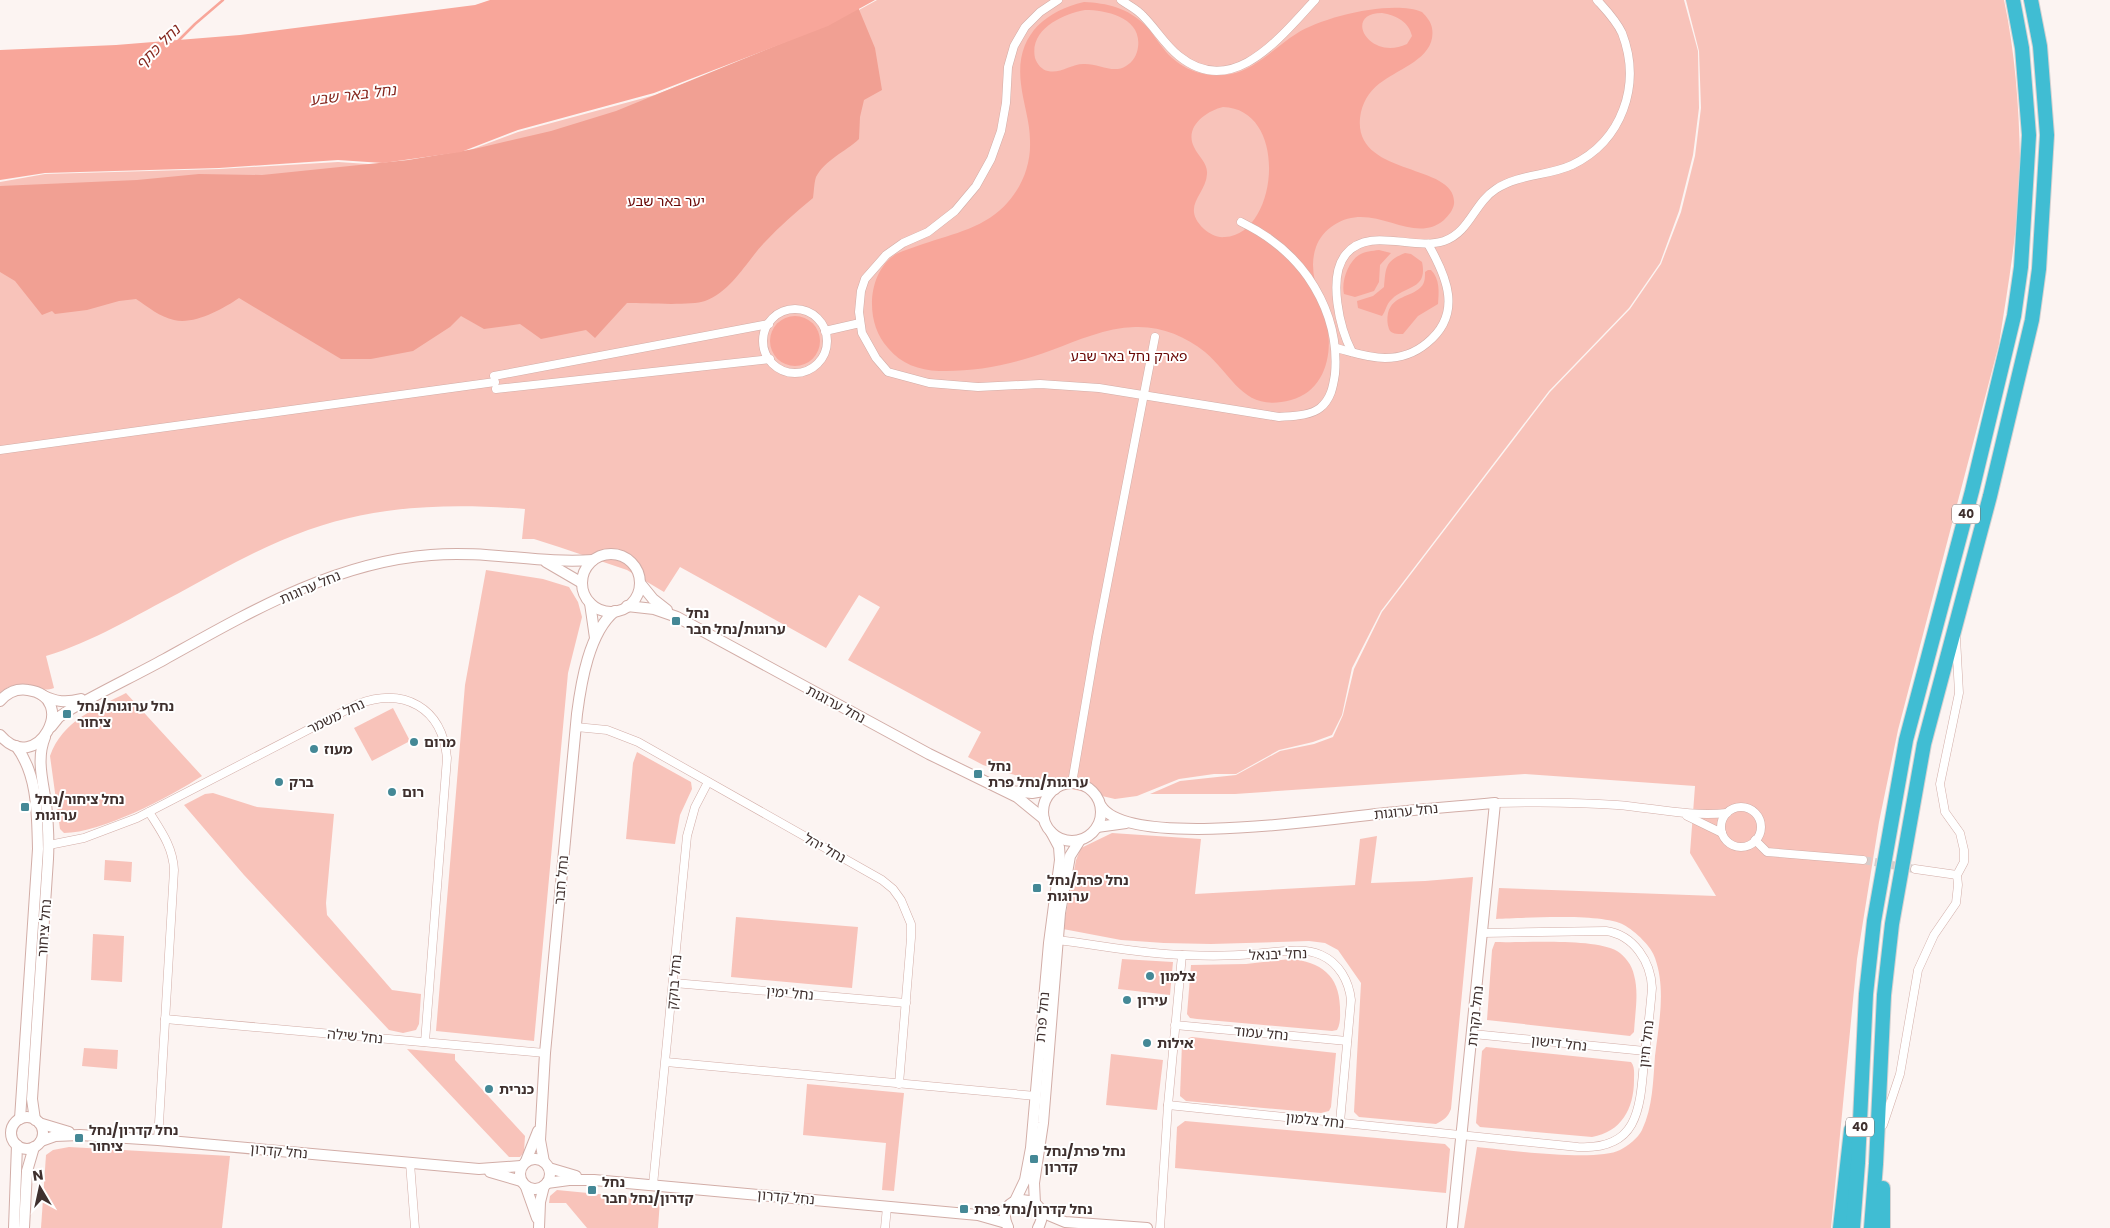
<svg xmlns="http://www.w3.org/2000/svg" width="2110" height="1228" viewBox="0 0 2110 1228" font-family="Poppins,'Noto Sans Hebrew',sans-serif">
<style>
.green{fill:#f8c3ba}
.forest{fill:#f1a093}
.water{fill:#f8a69a;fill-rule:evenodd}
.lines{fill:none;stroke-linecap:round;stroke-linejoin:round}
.stream{stroke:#f8a69a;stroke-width:2.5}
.street-tunnel{stroke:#d6cdcb;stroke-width:8;stroke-dasharray:8 4;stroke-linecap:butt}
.street-casing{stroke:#d2ada7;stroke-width:9}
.secondary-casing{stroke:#d2ada7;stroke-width:12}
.highway-casing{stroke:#d5d1d1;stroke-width:16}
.street{stroke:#fff;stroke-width:8}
.secondary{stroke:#fff;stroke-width:10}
.highway{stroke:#40bdd3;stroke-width:14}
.poi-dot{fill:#448896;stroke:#fff;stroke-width:2}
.labels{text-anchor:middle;stroke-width:4;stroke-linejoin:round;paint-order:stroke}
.shield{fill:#fff;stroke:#796e6d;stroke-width:1}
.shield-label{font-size:12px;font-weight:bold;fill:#3f302e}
.park-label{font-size:14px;fill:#690704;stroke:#fff}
.street-label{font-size:14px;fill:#3f302e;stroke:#fff}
.poi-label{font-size:14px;font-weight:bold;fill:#3f302e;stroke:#fff;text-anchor:start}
.water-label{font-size:15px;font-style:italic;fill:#85271e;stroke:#fff}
</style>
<rect width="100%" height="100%" fill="#fcf4f2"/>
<g class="green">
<path d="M877,0H1684L1698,51L1699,108L1693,155L1679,211L1660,263L1629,308L1549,391L1381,611L1352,668L1342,715L1332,735L1313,742L1279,750L1236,774H1214L1179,779L1137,796L1115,799L1024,778L983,765L968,757L981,732L848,660L880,607L859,595L826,648L680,567L664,592L627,570L559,547L534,539H522L525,509C451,503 378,505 308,530C263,546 221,570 179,593C136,615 93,642 46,656L54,688C35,695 22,674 0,693V182L45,174L219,169L338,162L383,165L462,153L518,132L655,95L828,27Z"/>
<path d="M1686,0H2004C2015,52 2019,105 2020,159C2020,219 2008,285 1999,344L1898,730L1879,822L1857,959L1831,1228H1464L1477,1147C1506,1150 1597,1162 1620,1150C1628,1146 1638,1138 1642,1130C1653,1107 1653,1081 1655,1056C1659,1023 1666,989 1655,958C1652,947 1635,931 1624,925C1602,913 1525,918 1496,919L1499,888L1716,896L1690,853L1695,786L1525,774L1235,794H1150L1180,781L1236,775L1280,751L1314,744L1333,737L1343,715L1354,669L1382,612L1550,392L1630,309L1661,264L1681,212L1695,156L1701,108L1699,51Z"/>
<polygon points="486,570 543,579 569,587 578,602 582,617 568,673 534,1041 436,1031 465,685"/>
<path d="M126,693L202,776C170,797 101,833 64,833L60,829L50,756C63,720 95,709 126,693Z"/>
<polygon points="393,708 410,741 372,761 354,728"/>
<polygon points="637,752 691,782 692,789 680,815 675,844 626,839 633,763"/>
<polygon points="213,793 257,807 334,814 326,903 327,915 392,990 421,994 419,1024 416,1030 403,1033 389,1030 244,875 184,805 205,794"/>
<path d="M1112,833L1201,839L1195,894L1355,885L1360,839L1377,836L1371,883L1425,881L1473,877L1451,1109C1448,1117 1444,1120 1436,1124L1359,1117L1354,1112L1361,983L1338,950L1325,943L1309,941L1211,944L1164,943L1121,940L1063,929L1076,860L1081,848Z"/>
<polygon points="105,860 132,862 131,882 104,880"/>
<polygon points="736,917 858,927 852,988 731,977"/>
<polygon points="93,934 124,936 122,982 91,980"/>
<path d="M1495,942C1524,943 1594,938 1617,951C1625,956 1632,965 1634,975C1639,993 1635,1013 1634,1032L1630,1036L1487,1020L1492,950Z"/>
<polygon points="1122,959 1173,962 1170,995 1118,989"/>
<path d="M1290,959C1321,962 1339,975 1340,1007C1340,1015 1341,1023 1337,1030L1332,1031L1197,1019L1190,1018L1187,1014L1191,965L1246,964Z"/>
<polygon points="1192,1037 1336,1053 1331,1107 1329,1111 1321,1113 1186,1101 1180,1096 1182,1043 1185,1039"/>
<path d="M1486,1047L1631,1062C1635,1067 1634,1073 1634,1080C1634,1109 1621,1132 1592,1137L1480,1127L1476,1123L1482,1051Z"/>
<polygon points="84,1048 118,1050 117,1069 82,1066"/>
<polygon points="407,1049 455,1054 455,1060 525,1136 524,1152 520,1157 509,1157"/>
<polygon points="1111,1054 1163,1060 1157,1110 1106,1105"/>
<polygon points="807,1084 904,1093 894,1191 882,1190 886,1143 803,1135"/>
<polygon points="1185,1121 1445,1144 1450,1149 1446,1193 1175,1168 1177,1127"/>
<polygon points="69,1147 230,1156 222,1228 41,1228 46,1155 53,1150"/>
<polygon points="557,1190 660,1200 658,1228 587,1228 566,1203 549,1203 550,1196"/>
</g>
<path class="forest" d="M858,7L875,48L882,90L864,100L860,117L859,139C845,152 825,160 816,177C814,183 814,192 813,198C796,212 780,226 765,242C745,263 733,290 705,301C690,306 645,303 627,303L595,338L586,330L541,339L520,324L484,329L461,316L450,327L413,351L371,359H341L239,298C223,309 194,325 174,320C160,317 148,307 136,299L119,301L87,310L55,314L52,311L42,315L15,281L0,272V186L137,180L199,174L262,175L408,160L474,149L551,131L616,111L809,32Z"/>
<g class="water">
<polygon points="490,0 875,0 828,26 654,93 518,130 461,152 383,163 338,160 219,168 45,173 0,180 0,50 116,45 240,35 475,5"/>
<path d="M1084,2C1107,3 1128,8 1145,25C1152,32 1157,41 1163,48C1179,69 1204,79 1231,74C1256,69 1275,47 1296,34C1324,16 1393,0 1422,12C1427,17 1431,22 1432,28C1437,57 1401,68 1383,81C1372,88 1364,99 1361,112C1347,179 1458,161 1454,204C1453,210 1449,215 1444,220C1412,247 1374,199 1334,225C1326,230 1319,238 1316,247C1306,275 1324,303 1328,331C1332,360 1322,392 1291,400C1244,413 1234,377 1205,352C1185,336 1161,326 1135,327C1105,328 1079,340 1052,350C1015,364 978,372 939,371C919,370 901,364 888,348C877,336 872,320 872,304C872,285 879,265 896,254C904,250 915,247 923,244C953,234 987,227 1008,202C1023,185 1031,163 1030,141C1030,121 1023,103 1021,84C1015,38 1042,12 1084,2ZM1085,10C1107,10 1142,18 1138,47C1137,55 1133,62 1126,66C1114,74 1099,64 1085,64C1072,63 1061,74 1048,71C1042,70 1037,64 1035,58C1029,29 1063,14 1085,10ZM1382,13C1396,15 1409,22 1412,36L1407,44C1369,62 1342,13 1382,13ZM1223,107C1290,109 1278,235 1225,237C1217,238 1210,234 1204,229C1180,206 1206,195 1207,174C1208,163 1198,156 1194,147C1184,127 1206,111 1223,107Z"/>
<path d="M1379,250L1391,253L1380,265L1379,282L1374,291L1355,297L1344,294C1341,282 1348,262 1359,255C1365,251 1372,251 1379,250Z"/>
<path d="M1405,253L1411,254L1422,262C1428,290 1406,285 1392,299C1386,304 1386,311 1382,316L1358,308L1357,301L1373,296L1384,287C1386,267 1385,261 1405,253Z"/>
<path d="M1428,270H1431C1440,279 1439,292 1438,304L1418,316L1403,334C1397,334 1391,334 1389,329C1387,324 1387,318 1388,313C1393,295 1410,298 1421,287C1425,283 1425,278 1425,272Z"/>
<circle cx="795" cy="341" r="25"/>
</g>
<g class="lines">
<polyline class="stream" points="178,41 195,24 223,0"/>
<polyline class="street-tunnel" points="1863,860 1915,869"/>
<defs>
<g id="street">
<path d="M1058,0L1040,12L1025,27L1014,46L1008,67L1006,103L1001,131L991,159L976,186L955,211L928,232L903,243L886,255L865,279L861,291L859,312L862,333L876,358L888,372L929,383L978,387L1040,384L1099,388L1279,417C1291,416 1310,416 1320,408C1331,399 1333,387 1335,374C1338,339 1328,306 1308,277C1291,253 1268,235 1241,222"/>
<path d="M1121,0C1128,5 1137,9 1143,16C1156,29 1165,45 1179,56C1233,100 1281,36 1315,0"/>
<circle cx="795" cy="341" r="32"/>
<polyline points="825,331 860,323"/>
<path d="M1336,348C1352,352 1368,358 1385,358C1400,358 1415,353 1427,343C1463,314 1447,277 1428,244"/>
<path d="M1352,352C1340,329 1327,277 1346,254C1369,226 1413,251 1444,241C1470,232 1474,203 1496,189C1519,174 1548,176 1572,165C1622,141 1642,85 1622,33C1616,20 1606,10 1597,0"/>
<polyline points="494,376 769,324"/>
<polyline points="496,389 770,359"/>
<polyline points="0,450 495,382"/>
<polyline points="576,727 607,730 638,742 882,880 893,889 901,900 911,924 911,938 899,1084"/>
<polyline points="1072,783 1097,637 1155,337"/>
<path d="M1495,803C1536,802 1577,802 1617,805C1654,808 1690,817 1727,813"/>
<circle cx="1741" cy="827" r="20"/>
<path d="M149,812C161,831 173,847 174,870L158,1140"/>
<polyline points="1687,816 1722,833"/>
<polyline points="1755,840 1767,852 1863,860"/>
<path d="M49,845L84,838L137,818L358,704C404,687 442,707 447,758L425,1042"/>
<polyline points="1915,869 1957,875"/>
<path d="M1057,940C1100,945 1142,954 1185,955C1208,956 1231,956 1253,954C1275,953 1301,946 1321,955C1339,963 1349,981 1351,1000L1340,1122"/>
<polyline points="674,983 906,1003"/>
<polyline points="165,1019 545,1053"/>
<polyline points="1175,1025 1347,1041"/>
<polyline points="1473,1034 1645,1051"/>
<polyline points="666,1062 1036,1096"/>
<path d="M1168,1105L1578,1147C1638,1150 1640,1110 1644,1061C1647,1037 1650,1013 1652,988C1651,962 1634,935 1606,931L1483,933"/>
<polyline points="1883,1125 1900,1074 1918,970 1934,935 1956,903 1958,885 1957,875 1964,862 1964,850 1960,833 1945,812 1940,784 1959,693 1956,638"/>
<polyline points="410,1163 415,1228"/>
<polyline points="653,1185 687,836 695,807 708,782"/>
<polyline points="885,1228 887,1207"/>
<polyline points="1160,1228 1168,1105 1182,955"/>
</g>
<g id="secondary">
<circle cx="611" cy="583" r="29"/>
<polyline points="546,562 582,583"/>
<polyline points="640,583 653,599 667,610"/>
<polyline points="590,603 595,638"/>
<polyline points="627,606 654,609 677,617 929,754 1017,797 1044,819"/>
<path d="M42,695C56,702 66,703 81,699"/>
<path d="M0,701C7,693 16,688 28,690C80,697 37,778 0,735"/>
<path d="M51,727L59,717L71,709C102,691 134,676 165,659C248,613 334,562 431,555C486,550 539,564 593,560"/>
<path d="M16,746C38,775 37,814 38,849L20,1119"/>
<circle cx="1072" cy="812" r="29"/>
<polyline points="1011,791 1032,793 1055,789"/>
<path d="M1101,806C1129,850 1336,818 1386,813C1422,809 1459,806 1495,803L1452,1228"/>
<polyline points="1097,827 1126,823"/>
<circle cx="27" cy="1133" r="16"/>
<path d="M35,1120L32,1099L48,859C49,840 48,822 46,803C43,781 36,759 45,737"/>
<polyline points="39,1123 69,1132"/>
<polyline points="41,1141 55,1136 80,1135 158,1140 479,1169 521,1166"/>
<circle cx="535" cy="1174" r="15"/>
<polyline points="526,1161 538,1131"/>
<path d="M544,1162L540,1140L541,1123L545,1053L577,714C581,683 589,632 615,611"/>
<polyline points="549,1168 576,1176"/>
<polyline points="490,1172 521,1181"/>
<polyline points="547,1183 569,1180 594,1180 978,1215 1006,1223"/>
<polyline points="526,1187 537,1218"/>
<polyline points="1015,1201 1025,1180 1031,1148 1049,943 1060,860 1059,847 1051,832"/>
<polyline points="1035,1204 1034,1183 1043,1123 1060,913 1070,856 1080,840"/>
<polyline points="1041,1212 1065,1222 1147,1228"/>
<path d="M1008,1227C990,1190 1058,1192 1038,1228"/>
<polyline points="14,1228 17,1145"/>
<polyline points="24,1228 27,1171 34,1147"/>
<polyline points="539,1228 540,1202 544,1186"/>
</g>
<g id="highway">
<polyline points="1840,1228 1851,1130"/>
<polyline points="1853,1228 1858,1163 1866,994 1874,921 1906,740 1972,491 2014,316 2021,267 2029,135 2022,48 2013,0"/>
<polyline points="1871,1228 1876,1164 1884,995 1892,924 1924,744 1990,496 2032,320 2039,269 2047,135 2040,46 2031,0"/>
<polyline points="1883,1228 1883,1188"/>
</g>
</defs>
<use href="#street" class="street-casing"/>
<use href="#secondary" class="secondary-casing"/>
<use href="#highway" class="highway-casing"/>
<use href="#street" class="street"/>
<use href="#secondary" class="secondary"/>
<use href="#highway" class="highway"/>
</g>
<g class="poi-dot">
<rect x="671" y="616" width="10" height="10" rx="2.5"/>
<rect x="62" y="709" width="10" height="10" rx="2.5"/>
<circle cx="414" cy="742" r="5"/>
<circle cx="314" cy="749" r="5"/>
<rect x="973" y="769" width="10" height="10" rx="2.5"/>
<circle cx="279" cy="782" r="5"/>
<circle cx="392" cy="792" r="5"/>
<rect x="20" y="802" width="10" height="10" rx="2.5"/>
<rect x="1032" y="883" width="10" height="10" rx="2.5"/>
<circle cx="1150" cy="976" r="5"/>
<circle cx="1127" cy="1000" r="5"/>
<circle cx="1147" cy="1043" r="5"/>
<circle cx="489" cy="1089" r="5"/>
<rect x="74" y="1133" width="10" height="10" rx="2.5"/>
<rect x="1029" y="1154" width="10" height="10" rx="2.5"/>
<rect x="587" y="1185" width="10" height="10" rx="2.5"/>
<rect x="959" y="1204" width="10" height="10" rx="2.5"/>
</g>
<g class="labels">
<g class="shield">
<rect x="1952" y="504.5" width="28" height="19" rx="4"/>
<rect x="1846" y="1117.5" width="28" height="19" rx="4"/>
</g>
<g class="shield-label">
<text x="1966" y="518">40</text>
<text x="1860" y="1131">40</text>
</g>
<g class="park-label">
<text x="666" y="206">יער באר שבע</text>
<text x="1129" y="361">פארק נחל באר שבע</text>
</g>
<g class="street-label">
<text transform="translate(310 587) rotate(-23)" y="5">נחל ערוגות</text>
<text transform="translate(836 704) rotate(28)" y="5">נחל ערוגות</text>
<text transform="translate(336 716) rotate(-26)" y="5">נחל משמר</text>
<text transform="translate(1406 811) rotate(-6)" y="5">נחל ערוגות</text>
<text transform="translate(825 848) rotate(29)" y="5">נחל יהל</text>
<text transform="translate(561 880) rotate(-85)" y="5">נחל חבר</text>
<text transform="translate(44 928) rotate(-86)" y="5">נחל ציחור</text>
<text transform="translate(1278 954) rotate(-2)" y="5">נחל יבנאל</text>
<text transform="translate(674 982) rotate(-85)" y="5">נחל בוקק</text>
<text transform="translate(790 993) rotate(5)" y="5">נחל ימין</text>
<text transform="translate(1475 1016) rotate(-84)" y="5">נחל נקרות</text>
<text transform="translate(1042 1017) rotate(-85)" y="5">נחל פרת</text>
<text transform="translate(1261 1033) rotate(5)" y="5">נחל עמוד</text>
<text transform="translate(355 1036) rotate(5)" y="5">נחל שילה</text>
<text transform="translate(1559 1043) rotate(6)" y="5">נחל דישון</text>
<text transform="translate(1646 1044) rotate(-84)" y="5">נחל חיון</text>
<text transform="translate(1315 1120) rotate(6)" y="5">נחל צלמון</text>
<text transform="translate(279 1151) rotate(5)" y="5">נחל קדרון</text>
<text transform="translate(786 1197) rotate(5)" y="5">נחל קדרון</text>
</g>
<g class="poi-label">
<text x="686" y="618">נחל<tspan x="686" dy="16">ערוגות/נחל חבר</tspan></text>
<text x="77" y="711">נחל ערוגות/נחל<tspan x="77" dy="16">ציחור</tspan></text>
<text x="424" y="747">מרום</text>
<text x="324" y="754">מעוז</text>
<text x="988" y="771">נחל<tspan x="988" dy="16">ערוגות/נחל פרת</tspan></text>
<text x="289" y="787">ברק</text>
<text x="402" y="797">רום</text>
<text x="35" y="804">נחל ציחור/נחל<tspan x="35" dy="16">ערוגות</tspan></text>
<text x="1047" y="885">נחל פרת/נחל<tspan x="1047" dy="16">ערוגות</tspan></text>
<text x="1160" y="981">צלמון</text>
<text x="1137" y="1005">עירון</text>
<text x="1157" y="1048">אילות</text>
<text x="499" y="1094">כנרית</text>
<text x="89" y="1135">נחל קדרון/נחל<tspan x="89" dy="16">ציחור</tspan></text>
<text x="1044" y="1156">נחל פרת/נחל<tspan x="1044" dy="16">קדרון</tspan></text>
<text x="602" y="1187">נחל<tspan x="602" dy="16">קדרון/נחל חבר</tspan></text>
<text x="974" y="1214">נחל קדרון/נחל פרת</text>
</g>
<g class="water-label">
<text transform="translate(158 47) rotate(-45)" y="5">נחל כתף</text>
<text transform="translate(353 95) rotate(-7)" y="5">נחל באר שבע</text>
</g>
</g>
<g transform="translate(40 1188) rotate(351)" stroke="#ffffff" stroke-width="4" paint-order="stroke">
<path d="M0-4L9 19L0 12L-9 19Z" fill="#3f302e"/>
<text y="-8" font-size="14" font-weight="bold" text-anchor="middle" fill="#3f302e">N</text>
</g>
</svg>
